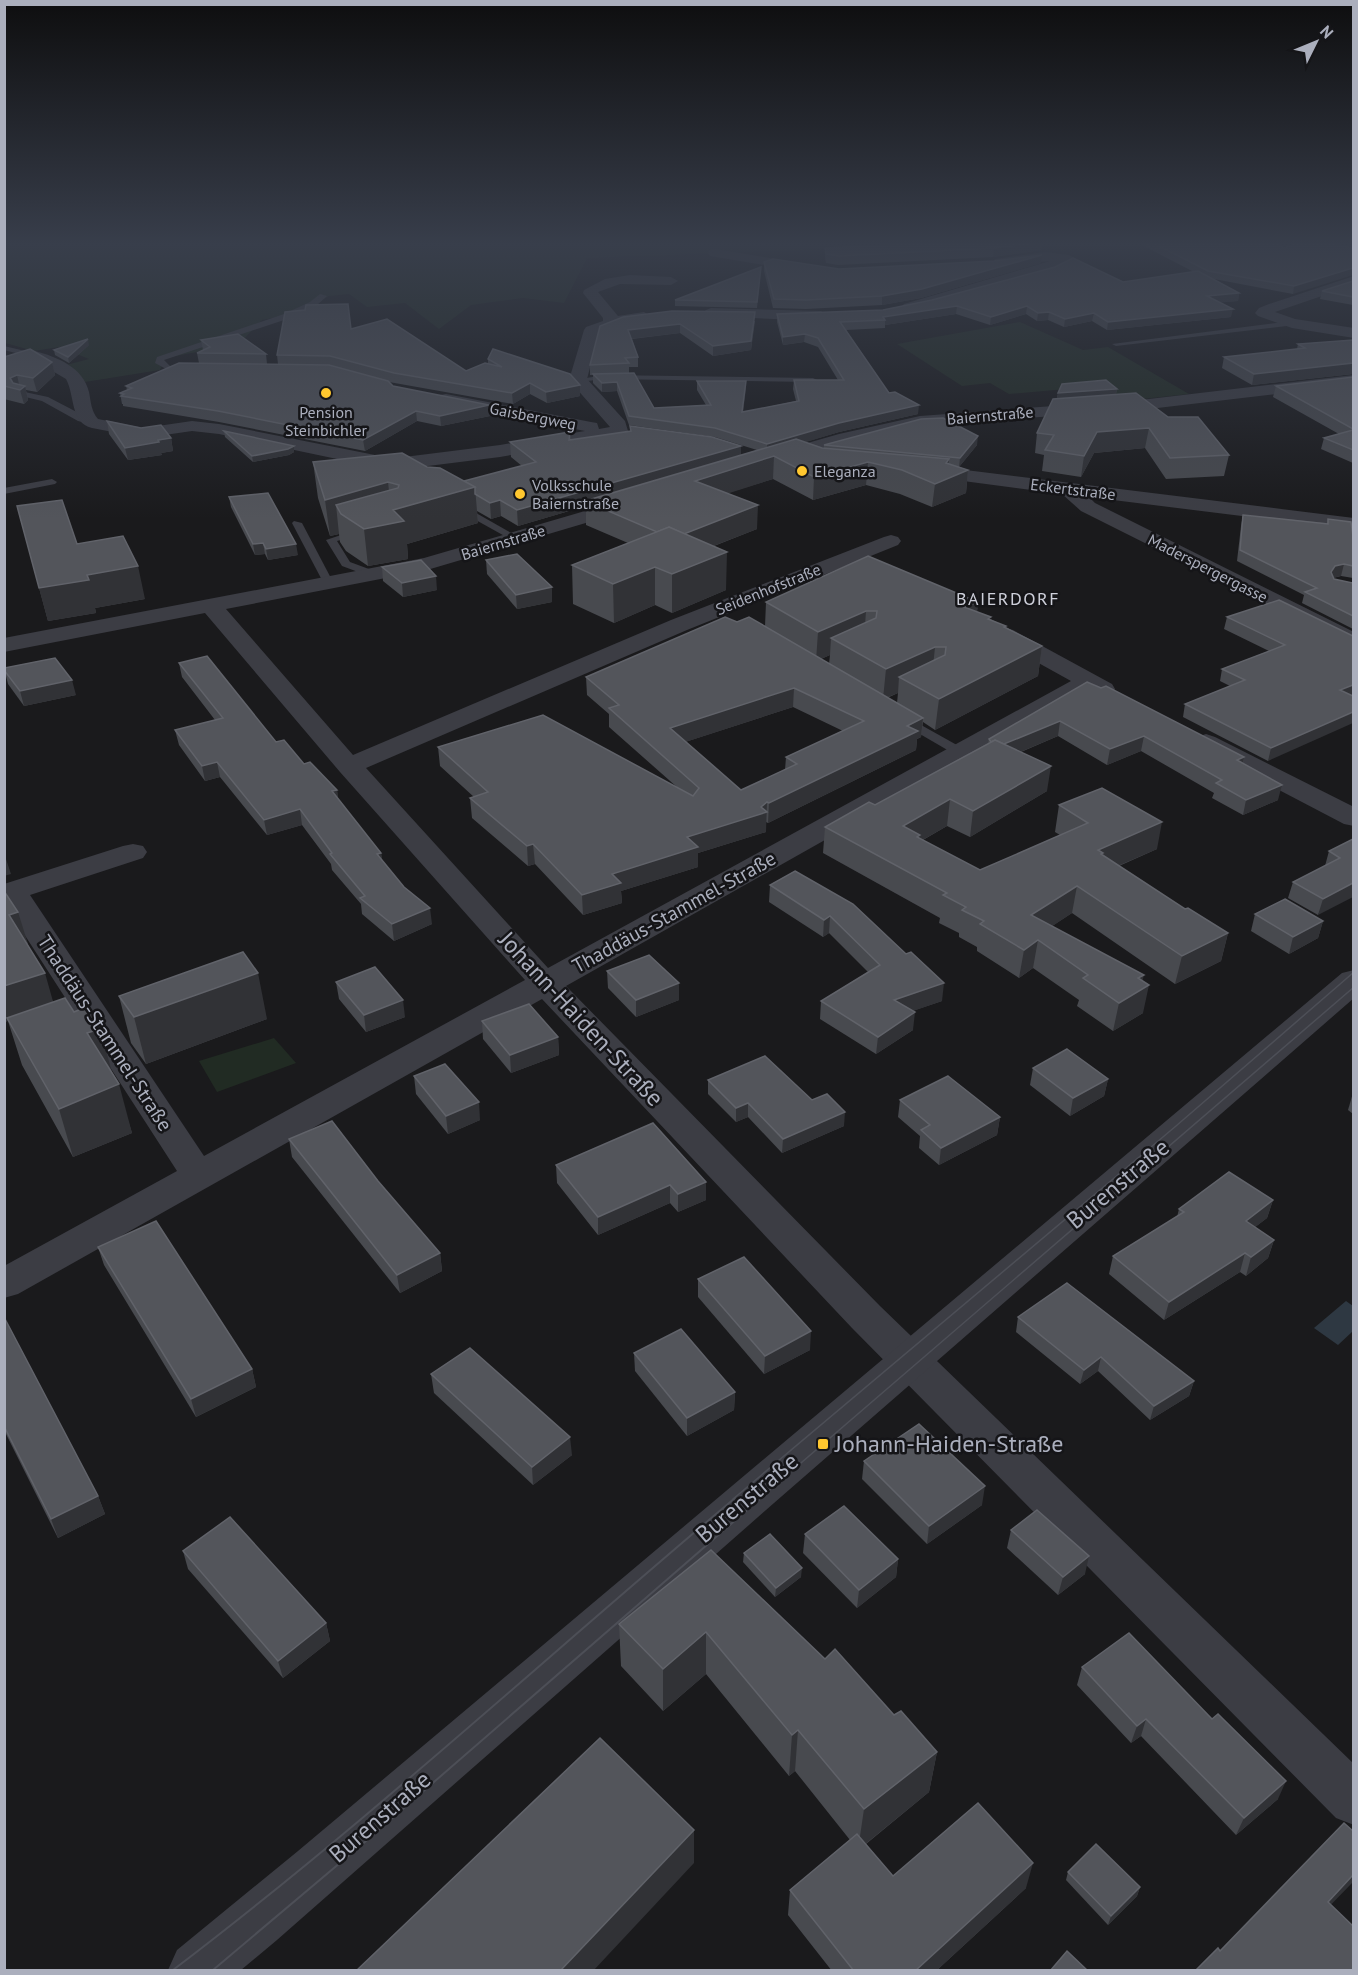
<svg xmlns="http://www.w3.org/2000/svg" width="1358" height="1975" viewBox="0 0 1358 1975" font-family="'PT Sans',sans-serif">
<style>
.green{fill:#212b23}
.water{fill:#2e3842}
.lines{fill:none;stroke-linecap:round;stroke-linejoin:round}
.service{fill:#3c3d44;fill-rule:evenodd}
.minor{fill:#3c3d44;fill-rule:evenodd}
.tertiary{fill:#3c3d44;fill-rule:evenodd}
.tram-far1{stroke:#4d4f57;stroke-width:1.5}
.tram{stroke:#4d4f57;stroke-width:2}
.wall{fill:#484a4f;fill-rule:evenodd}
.shaded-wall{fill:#313236}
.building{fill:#53555b;stroke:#61636a;stroke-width:1.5;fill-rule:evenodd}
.poi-dot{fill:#ffc72f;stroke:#151518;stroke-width:2}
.labels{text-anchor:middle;stroke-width:5;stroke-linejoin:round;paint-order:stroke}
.far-poi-label{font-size:16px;fill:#abafbd;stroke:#151518;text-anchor:start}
.far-street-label{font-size:16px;fill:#abafbd;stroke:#151518}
.far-neighbourhood-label{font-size:18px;letter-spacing:1.5px;fill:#cdcfd9;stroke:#151518}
.street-label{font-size:20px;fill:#abafbd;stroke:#151518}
.near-street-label{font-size:24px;fill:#abafbd;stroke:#151518}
.near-poi-label{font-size:24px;fill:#abafbd;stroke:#151518;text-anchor:start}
</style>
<rect width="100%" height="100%" fill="#1a1a1c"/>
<g class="green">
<polygon points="4,243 907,243 855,248 587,258 564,303 523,298 471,305 439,329 405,303 367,307 349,294 329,296 300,313 262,320 239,344 165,358 160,370 85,382 66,365 89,359 59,347 34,351 5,343"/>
<polygon points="1020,322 1083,350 1108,347 1189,394 1124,401 1100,386 1009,394 990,383 962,386 897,344"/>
<polygon points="274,1038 296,1063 217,1092 199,1061"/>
</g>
<polygon class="water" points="1346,1301 1353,1306 1353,1331 1338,1345 1314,1328"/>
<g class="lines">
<g class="service">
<polygon points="320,294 327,296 316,306 290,318 164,360 170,366 190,367 190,371 168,370 155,363 157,357 284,314 310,302"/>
<polygon points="1292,321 1295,325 1116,346 1112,344"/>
<polygon points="4,346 38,354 39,356 35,358 4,350"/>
<polygon points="605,375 813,378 817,380 813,382 605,379 578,382 574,380"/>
<polygon points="20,391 48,397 94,421 90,424 78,421 42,401 17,395 16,393"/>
<polygon points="52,479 57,482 55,484 4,494 4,488"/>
<polygon points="456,505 462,505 520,538 512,540 456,509"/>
<polygon points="294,521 302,523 333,582 332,584 323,582 292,523"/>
<polygon points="359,529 362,530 362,534 337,541 350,562 377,572 377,576 369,576 342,566 326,540"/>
<polygon points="905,716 964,749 966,752 964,755 956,755 901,723 901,717"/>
</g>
<g class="minor">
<polygon points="715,249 813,265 820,269 813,273 710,256 708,253 710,250"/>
<polygon points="1045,252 1069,255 1076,259 1074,262 914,310 909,312 901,307 904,304 1050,261 1000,266 995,265 993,262 995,259"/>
<path d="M630,275L671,277L678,281L671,285L620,284L598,292L618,316L644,312L652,317L649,320L627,323L599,333L587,379L625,421L628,431L625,435L500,457L404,469L375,467L219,434L192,431L144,438L92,428C70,423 75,395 66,379L27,356L35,351C57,357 83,367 89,392C91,402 91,411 98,419L144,428L192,421L219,424L375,455L404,457L500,445L585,431L446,404L440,403L437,399L440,395L446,394L591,422L597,423L599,429L610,427L569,380L584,330L586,327L603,321V318L583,293L584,290L605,279Z"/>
<polygon points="1354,276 1354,285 1275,312 1295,319 1354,328 1354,338 1292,328 1258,316 1255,313 1259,308 1269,304"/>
<polygon points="711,308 821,311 829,316 821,321 706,316 703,313 706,310"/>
<polygon points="1354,375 1354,385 1149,409 920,426 851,442 776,464 769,462 767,458 769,454 839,434 920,416 1149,399"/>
<polygon points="925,465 1354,518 1354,530 1089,497 1095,503 1354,632 1354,648 1081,511 1062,494 918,475 915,471 918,467"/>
<polygon points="626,499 633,501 636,505 633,509 427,570 226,609 353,755 671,620 884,537 891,535 898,537 901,541 898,545 687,630 366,768 548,968 1071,681 997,640 993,635 997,630 1005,628 1013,630 1112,684 1115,689 1112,694 1103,696 1089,691 566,986 880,1306 1354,1764 1354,1825 1336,1818 852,1328 542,999 18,1294 4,1298 4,1266 177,1171 4,903 4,884 123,846 133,844 143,846 147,852 143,858 30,895 204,1156 525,980 340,772 205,613 4,652 4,638 424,558"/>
<polygon points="1206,734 1215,737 1354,807 1354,826 1344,824 1197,747 1193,742 1197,737"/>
</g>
<polygon class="tertiary" points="1354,970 1354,998 774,1503 277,1940 241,1970 168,1970 177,1950 298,1851 1342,973"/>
<g class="tram-far1">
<polyline points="733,1499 1176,1126 1354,972"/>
<polyline points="759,1499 1354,987"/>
</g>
<g class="tram">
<path d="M173,1970C368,1822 548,1655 735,1498"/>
<polyline points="213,1970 366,1841 761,1498"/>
</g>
</g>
<g class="wall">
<polygon points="1138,243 1275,243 1284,248 1326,243 1293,294 1214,279 1239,293 1238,301 1219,302 1231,317 1107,330 1092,321 1064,327 1048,320 1037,321 1026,314 990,325 956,314 885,325 885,328 846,330 889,393 918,414 839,432 805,442 824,448 824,445 977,445 959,467 968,470 966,493 932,507 900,494 866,485 813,500 773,479 727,493 757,529 714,546 726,590 672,613 655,605 614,623 573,604 572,565 628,543 586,525 586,506 518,526 501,516 491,519 477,511 478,523 407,544 408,559 368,566 346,551 340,542 339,534 330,536 318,498 313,462 427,467 464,481 522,466 511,457 510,442 570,432 571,440 630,431 630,426 741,455 757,450 715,437 629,425 617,391 602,392 593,383 593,375 590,375 590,365 600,326 755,321 751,350 713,356 680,333 632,339 638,357 638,367 629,367 629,373 654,408 706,405 697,390 697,381 746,381 743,412 796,401 793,389 794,380 838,380 818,347 804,342 783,345 777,322 777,314 883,310 1123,282 1194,272"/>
<polygon points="941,244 1041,250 993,257 838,265 826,263 825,257 825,248"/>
<polygon points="764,262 839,269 1041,263 921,298 882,305 806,309 773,308 764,271"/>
<polygon points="761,267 757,308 675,306 675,300"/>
<polygon points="1353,281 1353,305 1320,299 1322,291"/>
<polygon points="351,329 466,371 488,364 488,359 580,385 580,396 547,403 530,394 513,404 389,382 393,386 490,416 441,426 417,421 365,451 219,422 123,406 123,404 122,404 120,393 127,390 126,386 199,363 197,353 203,350 201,340 266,354 267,364 278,364 277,355"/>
<polygon points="1353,340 1353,374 1252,385 1222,368 1224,357 1297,349 1298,344"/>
<polygon points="89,345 69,363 55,355 54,350"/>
<polygon points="4,357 52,362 55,375 37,392 26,390 28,400 24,404 4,399"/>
<polygon points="1353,377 1353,463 1321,449 1324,438 1339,434 1273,397 1276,386"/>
<polygon points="1117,389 1116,394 1168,417 1229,455 1224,476 1166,479 1145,448 1094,453 1081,477 1042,471 1044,455 1035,453 1037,433 1057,398 1058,393"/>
<polygon points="107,421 171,438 173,451 161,453 162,455 128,460 109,434"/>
<polygon points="224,431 294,446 294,452 289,455 253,462 225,437"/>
<polygon points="229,497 298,555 268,560 265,554 255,555 231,507"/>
<polygon points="17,506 77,544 145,599 95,608 96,613 48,621"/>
<polygon points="1243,515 1327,523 1328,519 1353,537 1353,578 1341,576 1333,578 1334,579 1353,583 1353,629 1302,603 1304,595 1237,561 1241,526"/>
<polygon points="486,560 552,602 517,609 487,574"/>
<polygon points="382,567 437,590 403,597 383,581"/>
<path d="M766,602H978L977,612L1042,646L1038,676L935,730L923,722L921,737L917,739L916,750L768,823L766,822V832L698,853V867L621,891L622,903L583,915L535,864L528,866L472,818L470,798L474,797L440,766L438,747L678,788L609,727V714L587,695L586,677L737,622L765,626ZM830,655L829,664L821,659ZM898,693L897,703L887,698ZM793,707L843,731L786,757L785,770L741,790L685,742Z"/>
<polygon points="1227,617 1353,636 1268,761 1183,717 1185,704 1230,686 1220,681 1222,669 1269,651 1224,629"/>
<polygon points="179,663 276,742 337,790 338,800 381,853 382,861 432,924 394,941 362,914 361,904 332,870 331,864 302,825 267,835 220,777 205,781 179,745 175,730 215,720 182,677"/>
<polygon points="4,668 76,695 24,706 8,684"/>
<polygon points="1087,682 1244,757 1243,764 1278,800 1243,815 1212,798 1214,793 1141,751 1107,765 1058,736 1021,752 1047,791 970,837 947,826 923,840 980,870 1060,835 1055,832 1059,805 1157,849 1119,866 1185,909 1228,933 1221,961 1175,984 1072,913 1052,926 1142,981 1143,1013 1113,1031 1077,1006 1079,1000 1033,968 1019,978 977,951 977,947 959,937 959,933 939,923 940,918 823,853 825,827 875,805 988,743 989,739"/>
<polygon points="1353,839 1318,915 1288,898 1293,882 1325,866 1329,851"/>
<polygon points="795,871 942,1001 912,1011 913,1030 876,1054 820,1019 821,1001 868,972 829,933 823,937 769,902 770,885"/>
<polygon points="4,891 28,944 27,944 53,1002 113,1074 132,1133 73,1157 22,1065 8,1021 4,1022"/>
<polygon points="1255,914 1323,921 1318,938 1289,954 1251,931"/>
<polygon points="607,971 679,1000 636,1017 608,988"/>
<polygon points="336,982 405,1017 366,1032 339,999"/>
<polygon points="119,996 267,1019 146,1064 131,1043"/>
<polygon points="482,1021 558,1037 559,1055 511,1073 483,1039"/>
<polygon points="1033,1068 1108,1079 1104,1096 1070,1116 1030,1085"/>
<polygon points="414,1076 480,1120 448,1134 416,1094"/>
<polygon points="708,1080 812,1100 844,1126 782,1153 748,1117 736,1122 708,1094"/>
<polygon points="1353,1093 1353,1114 1348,1110"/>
<polygon points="900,1100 1000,1117 997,1135 939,1165 919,1148 920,1136 898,1117"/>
<polygon points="289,1139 378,1181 440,1253 442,1271 400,1293 292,1157"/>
<polygon points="556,1165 706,1182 706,1200 678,1212 670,1203 598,1235 557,1183"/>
<polygon points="1273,1200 1267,1218 1255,1227 1274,1240 1268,1258 1246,1276 1240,1272 1164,1320 1109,1274 1113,1256 1177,1217 1179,1209"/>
<polygon points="98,1247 252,1369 256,1387 196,1417 104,1265"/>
<polygon points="698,1279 810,1350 764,1374 698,1297"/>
<polygon points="4,1317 98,1496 105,1514 58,1538 4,1430"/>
<polygon points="1018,1317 1194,1381 1189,1396 1150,1420 1098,1371 1080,1384 1016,1332"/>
<polygon points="634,1353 735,1392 734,1410 687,1436 635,1371"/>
<polygon points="431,1374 572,1455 533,1485 434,1393"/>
<polygon points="864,1461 982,1505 927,1544 862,1479"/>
<polygon points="1011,1530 1085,1574 1058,1595 1007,1548"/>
<polygon points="805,1534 898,1559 896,1577 857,1608 803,1553"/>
<polygon points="711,1550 825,1659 894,1715 937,1752 929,1792 866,1844 893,1876 1026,1888 936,1971 832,1971 788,1915 790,1890 850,1840 795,1771 789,1776 706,1674 663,1711 621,1666 619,1624"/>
<polygon points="183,1551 326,1623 330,1641 283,1678 188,1569"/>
<polygon points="744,1553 801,1577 775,1597 743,1562"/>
<polygon points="1082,1667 1278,1799 1236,1835 1141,1736 1131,1743 1077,1685"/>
<polygon points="1068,1872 1140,1887 1137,1896 1108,1925 1066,1880"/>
</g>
<g class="shaded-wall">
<polygon points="1034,243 1042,243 1041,250 993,257 994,248"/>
<polygon points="1042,255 1041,263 921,298 882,305 882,296"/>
<polygon points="1353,268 1353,275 1293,294 1294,286"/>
<polygon points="1239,293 1238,301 1205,304 1207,296"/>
<polygon points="957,306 956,314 885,325 885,320 883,317"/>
<polygon points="1027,306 1026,314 990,325 991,317"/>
<polygon points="1233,309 1231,317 1107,330 1108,322"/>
<polygon points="755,312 751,350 713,356 713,346"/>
<polygon points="1049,312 1048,320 1037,321 1038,313"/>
<polygon points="1094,313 1092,321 1064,327 1065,319"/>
<polygon points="680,324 680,333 629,339 628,330"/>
<polygon points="805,334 804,342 783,345 783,337"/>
<polygon points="88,339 89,345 69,363 68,357"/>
<polygon points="52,362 55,375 37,392 33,378"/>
<polygon points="1353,363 1353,374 1252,385 1254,374"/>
<polygon points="17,375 20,389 13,388 10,378"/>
<polygon points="746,381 746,389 742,421 742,412"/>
<polygon points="617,382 617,391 602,392 602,383"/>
<polygon points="530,383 530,394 513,404 512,393"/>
<polygon points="580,385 580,396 547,403 546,392"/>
<polygon points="25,386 28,400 24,404 20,390"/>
<polygon points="1117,389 1115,399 1056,404 1058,393"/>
<polygon points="489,405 490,416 441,426 440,416"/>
<polygon points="919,405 918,414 839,432 767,454 767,444 839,423"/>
<polygon points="416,411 417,421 365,451 363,440"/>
<polygon points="1149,428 1145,448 1094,453 1081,477 1084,456 1097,432"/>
<polygon points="978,436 977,445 959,467 960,458"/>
<polygon points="171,438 173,451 161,453 162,455 128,460 125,448"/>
<polygon points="294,446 294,452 289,455 253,462 252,456"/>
<polygon points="741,446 741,462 585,501 586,506 518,526 517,510"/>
<polygon points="774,456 773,479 695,504 695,481"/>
<polygon points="949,459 947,479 968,470 966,493 932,507 935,484"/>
<polygon points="868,462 866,485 813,500 814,477"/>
<polygon points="388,482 392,518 336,505 339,534 330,536 325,500"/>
<polygon points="475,487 478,523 407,544 408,559 368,566 364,529 393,510"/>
<polygon points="500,500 501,516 491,519 490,503"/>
<polygon points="758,505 757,529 672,562 672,538"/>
<polygon points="263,543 265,554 255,555 253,544"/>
<polygon points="296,544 298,555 268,560 266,549"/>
<polygon points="727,552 726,590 672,613 672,574"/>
<polygon points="1344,564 1341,576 1332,578 1331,572 1335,566"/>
<polygon points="138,566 145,599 95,608 96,613 48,621 39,588 87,575"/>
<polygon points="655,567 655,605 614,623 613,584"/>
<polygon points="436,576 437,590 403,597 402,583"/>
<polygon points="552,587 552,602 517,609 516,595"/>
<polygon points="978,602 975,631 964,607"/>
<polygon points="866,611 864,640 831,638 830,655 816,661 818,632"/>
<polygon points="1042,646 1038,676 935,730 939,699"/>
<polygon points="935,647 932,677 899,677 898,693 883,699 886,669"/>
<polygon points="72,680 76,695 24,706 20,691"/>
<polygon points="1353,685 1353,696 1340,690"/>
<polygon points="794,688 793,707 670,747 670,728"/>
<polygon points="1353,712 1353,723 1268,761 1271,748"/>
<polygon points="923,718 921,737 917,739 916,750 768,823 769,803"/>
<polygon points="1060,721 1058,736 992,764 994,748"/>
<polygon points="1144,736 1141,751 1107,765 1110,749"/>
<polygon points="1244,757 1241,773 1237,760"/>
<polygon points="217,762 220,777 205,781 202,766"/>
<polygon points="1051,766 1047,791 970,837 973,811"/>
<polygon points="1282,785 1278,800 1243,815 1246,800"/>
<polygon points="337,790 339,805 332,791"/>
<polygon points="950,799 947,826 919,842 903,826"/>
<polygon points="767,802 766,832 698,853 698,867 621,891 622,903 583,915 582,895 612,874 687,837 761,807"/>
<polygon points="300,809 302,825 267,835 264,820"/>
<polygon points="1162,822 1157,849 1099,874 1098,850"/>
<polygon points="533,844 535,864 528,866 527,846"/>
<polygon points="4,853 11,874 4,876"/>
<polygon points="381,853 384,869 377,854"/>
<polygon points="1353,883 1353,897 1318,915 1323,899"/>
<polygon points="1077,886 1072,913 1027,943 1031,915"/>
<polygon points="430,908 432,924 394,941 392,924"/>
<polygon points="18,912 28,944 18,947 9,915"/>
<polygon points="830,916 829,933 823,937 824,920"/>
<polygon points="1323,921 1318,938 1289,954 1293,937"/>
<polygon points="1228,933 1221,961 1175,984 1182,956"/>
<polygon points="1038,940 1033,968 1019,978 1024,950"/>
<polygon points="45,973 54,1005 7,1018 8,1021 4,1022 4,986"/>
<polygon points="258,973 267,1019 146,1064 134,1017"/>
<polygon points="1144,975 1140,990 1149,985 1143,1013 1113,1031 1119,1003 1138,978"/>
<polygon points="679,983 679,1000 636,1017 636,1000"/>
<polygon points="944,983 942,1001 893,1018 894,1000"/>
<polygon points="403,1000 405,1017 366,1032 364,1015"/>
<polygon points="915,1012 913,1030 876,1054 878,1037"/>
<polygon points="100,1029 113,1076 87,1033"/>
<polygon points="558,1037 559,1055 511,1073 510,1055"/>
<polygon points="1108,1079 1104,1096 1070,1116 1073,1098"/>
<polygon points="119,1084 132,1133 73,1157 59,1109"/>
<polygon points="479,1102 480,1120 448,1134 446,1116"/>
<polygon points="748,1103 748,1117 736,1122 736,1108"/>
<polygon points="845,1112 844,1126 782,1153 783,1139"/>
<polygon points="1000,1117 997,1135 939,1165 941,1148"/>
<polygon points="706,1182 706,1200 678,1212 678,1194"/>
<polygon points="670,1185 670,1203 598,1235 598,1217"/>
<polygon points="1273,1200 1267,1218 1240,1239 1246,1221"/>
<polygon points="1274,1240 1268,1258 1246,1276 1251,1257"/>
<polygon points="440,1253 442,1271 400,1293 397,1275"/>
<polygon points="1245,1253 1240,1272 1164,1320 1169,1302"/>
<polygon points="811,1331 810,1350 764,1374 765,1356"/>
<polygon points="1101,1357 1098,1371 1080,1384 1084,1370"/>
<polygon points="252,1369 256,1387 196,1417 191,1399"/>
<polygon points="1194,1381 1189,1396 1150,1420 1154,1406"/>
<polygon points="735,1392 734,1410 687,1436 687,1418"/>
<polygon points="570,1437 572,1455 533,1485 532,1467"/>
<polygon points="985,1486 982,1505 927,1544 929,1526"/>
<polygon points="98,1496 105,1514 58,1538 51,1519"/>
<polygon points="1089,1556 1085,1574 1058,1595 1063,1577"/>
<polygon points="898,1559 896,1577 857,1608 859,1590"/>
<polygon points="802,1568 801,1577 775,1597 776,1588"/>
<polygon points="326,1623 330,1641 283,1678 278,1661"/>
<polygon points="706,1632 706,1674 663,1711 663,1669"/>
<polygon points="1146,1719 1141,1736 1131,1743 1137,1726"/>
<polygon points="798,1730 795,1771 789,1776 792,1735"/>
<polygon points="937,1752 929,1792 858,1850 864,1809"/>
<polygon points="1286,1781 1278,1799 1236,1835 1244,1818"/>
<polygon points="694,1830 694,1863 593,1971 560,1971"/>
<polygon points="1033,1863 1026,1888 936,1971 915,1971"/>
<polygon points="1353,1875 1353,1882 1319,1917 1328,1902"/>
<polygon points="1140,1887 1137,1896 1108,1925 1111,1916"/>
</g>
<g class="building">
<polygon points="946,243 1034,243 994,248 839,256 826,254 825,248"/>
<polygon points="1153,243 1275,243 1284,248 1299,243 1326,243 1353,248 1353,268 1294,286 1208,271"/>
<polygon points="1042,255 922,289 882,296 806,300 774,299 764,262 773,259 839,269 994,261"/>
<polygon points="1073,258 1123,282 1198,271 1239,293 1207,296 1233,309 1108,322 1094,313 1065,319 1049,312 1038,313 1027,306 991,317 957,306 883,317 885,320 840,322 889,393 895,392 919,405 839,423 767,444 715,428 629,416 617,382 602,383 593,374 634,373 654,408 711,405 697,381 746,381 742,412 799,401 794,380 844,380 818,338 805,334 783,337 777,314 883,310 932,300 1055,267"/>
<polygon points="761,267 757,302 675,300"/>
<polygon points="1353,281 1353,297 1322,291"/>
<polygon points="348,304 351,329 387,319 466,371 485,363 502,367 488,359 493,349 570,374 580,385 546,392 530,383 512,393 394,373 330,356 277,355 285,312 305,310 306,305"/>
<polygon points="672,311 755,312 751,341 713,346 680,324 628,330 638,357 625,358 629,363 590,365 600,326 623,317"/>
<polygon points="238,334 266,354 197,353 210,347 201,340"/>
<polygon points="88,339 68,357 54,350"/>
<polygon points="1353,340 1353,363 1254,374 1224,357 1305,348 1298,344"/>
<polygon points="30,349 52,362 33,378 17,375 10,378 13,383 25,386 20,390 4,386 4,357"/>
<polygon points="179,363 329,365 388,381 393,386 489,405 440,416 416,411 363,440 218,411 121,396 124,394 120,393 132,388 126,386"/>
<polygon points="1353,377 1353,429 1276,386"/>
<polygon points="1106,380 1117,389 1058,393 1062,384"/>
<polygon points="1136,393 1168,417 1198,417 1229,455 1170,458 1149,428 1097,432 1084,456 1045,450 1054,435 1037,433 1053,399"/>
<polygon points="943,418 978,436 960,458 824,445 921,419"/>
<polygon points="107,421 141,428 161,425 171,438 158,440 159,442 125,448"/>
<polygon points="630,426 712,437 741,446 517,510 500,500 490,503 475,494 475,487 464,481 536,462 510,442 570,432 569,440 631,431"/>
<polygon points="1353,430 1353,450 1324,438"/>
<polygon points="224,431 294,446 288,449 252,456"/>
<polygon points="796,439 822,448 949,459 946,463 968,470 935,484 902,470 868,462 814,477 774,456 695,481 758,505 684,534 669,527 657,532 585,501"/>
<polygon points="402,453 427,467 440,468 475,487 393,510 404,521 364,529 341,514 336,505 398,488 399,485 388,482 325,500 313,462"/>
<polygon points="268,493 296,544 266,549 263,543 253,544 229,497"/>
<polygon points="62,500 77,544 123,536 138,566 87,575 89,580 39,588 17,506"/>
<polygon points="1243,515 1328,524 1328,519 1351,522 1353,537 1353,566 1344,564 1335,566 1331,572 1334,579 1353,583 1353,616 1305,592 1317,588 1240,550"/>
<polygon points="669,527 727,552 672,574 655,567 613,584 572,565"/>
<polygon points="517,554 552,587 516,595 486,560"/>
<polygon points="868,556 978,602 964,607 991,617 988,619 1006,626 1004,627 1042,646 939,699 899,677 945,655 946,647 935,647 886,669 831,638 876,618 877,611 866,611 818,632 766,602"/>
<polygon points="421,560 436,576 402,583 382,567"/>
<polygon points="1279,600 1353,636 1353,685 1340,690 1353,696 1353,712 1271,748 1185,704 1245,680 1222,669 1285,645 1227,617"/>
<path d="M725,617L737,622L749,617L923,718L907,726L918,731L769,803L767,802L761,807L767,812L687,837L698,847L612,874L621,883L582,895L533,844L527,846L470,798L488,792L438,747L543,715L693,796L699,788L609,708L619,705L586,677ZM794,688L864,721L786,757L797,764L741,790L670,728Z"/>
<polygon points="207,656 276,742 284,740 304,764 310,762 337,790 332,791 381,853 377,854 404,887 430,908 392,924 360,898 365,896 330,854 332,853 300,809 264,820 217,762 202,766 175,730 223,718 179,663"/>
<polygon points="55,658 72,680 20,691 4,670 4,668"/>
<polygon points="1087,682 1101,688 1106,686 1244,757 1237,760 1282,785 1246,800 1216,783 1222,780 1144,736 1110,749 1060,721 1004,744 995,740 991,742 989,739"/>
<polygon points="995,740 1051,766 973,811 950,799 903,826 920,835 917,837 980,870 1088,823 1059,805 1102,788 1162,822 1098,850 1103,853 1101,854 1185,909 1188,908 1228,933 1182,956 1077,886 1031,915 1144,975 1138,978 1149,985 1119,1003 1083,978 1088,975 1038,940 1024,950 980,924 984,921 962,910 966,907 943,895 947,893 825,827 869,802 875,805"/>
<polygon points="1353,839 1353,883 1323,899 1293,882 1340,858 1329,851"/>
<polygon points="795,871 853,904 906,954 911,952 944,983 894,1000 915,1012 878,1037 821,1001 880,965 830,916 824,920 770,885"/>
<polygon points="4,891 18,912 9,915 45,973 4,986"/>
<polygon points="1285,899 1323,921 1293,937 1255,914"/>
<polygon points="243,952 258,973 134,1017 119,996"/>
<polygon points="649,955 679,983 636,1000 607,971"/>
<polygon points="375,967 403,1000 364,1015 336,982"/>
<polygon points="65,998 74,1012 86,1007 100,1029 87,1033 119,1084 59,1109 7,1018"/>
<polygon points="529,1004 558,1037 510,1055 482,1021"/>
<polygon points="1067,1049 1108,1079 1073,1098 1033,1068"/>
<polygon points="765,1056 812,1100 827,1094 845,1112 783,1139 748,1103 736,1108 708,1080"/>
<polygon points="445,1064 479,1102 446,1116 414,1076"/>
<polygon points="948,1076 1000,1117 941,1148 921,1130 930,1125 900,1100"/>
<polygon points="332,1121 378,1181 440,1253 397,1275 289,1139"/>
<polygon points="653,1123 706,1182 678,1194 670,1185 598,1217 556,1165"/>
<polygon points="1229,1172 1273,1200 1246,1221 1274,1240 1251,1257 1245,1253 1169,1302 1113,1256 1184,1212 1179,1209"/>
<polygon points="156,1221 252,1369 191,1399 98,1247"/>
<polygon points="744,1257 811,1331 765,1356 698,1279"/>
<polygon points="1067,1283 1194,1381 1154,1406 1101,1357 1084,1370 1018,1317"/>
<polygon points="4,1317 98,1496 51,1519 4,1426"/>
<polygon points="681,1329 735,1392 687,1418 634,1353"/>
<polygon points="470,1348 570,1437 532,1467 431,1374"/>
<polygon points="919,1424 985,1486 929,1526 864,1461"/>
<polygon points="844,1506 898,1559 859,1590 805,1534"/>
<polygon points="1037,1510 1089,1556 1063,1577 1011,1530"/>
<polygon points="230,1517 326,1623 278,1661 183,1551"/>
<polygon points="770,1534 802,1568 776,1588 744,1553"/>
<polygon points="711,1550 825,1659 835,1649 894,1715 901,1711 937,1752 864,1809 798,1730 792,1735 706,1632 663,1669 619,1624"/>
<polygon points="1129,1633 1212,1719 1218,1714 1286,1781 1244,1818 1146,1719 1137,1726 1082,1667"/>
<polygon points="600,1738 694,1830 560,1971 356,1971"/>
<polygon points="978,1803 1033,1863 915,1971 854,1971 790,1890 857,1834 893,1876"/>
<polygon points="1344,1823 1353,1831 1353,1875 1328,1902 1353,1926 1353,1971 1195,1971 1218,1948 1220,1951"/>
<polygon points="1096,1844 1140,1887 1111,1916 1068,1872"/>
<polygon points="1067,1951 1088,1971 1050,1971"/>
</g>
<linearGradient id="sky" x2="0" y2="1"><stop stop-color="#0e0e0f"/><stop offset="0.47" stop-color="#383e4b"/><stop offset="1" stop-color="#383e4b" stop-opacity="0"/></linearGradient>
<rect width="1358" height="519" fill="url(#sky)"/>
<g class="poi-dot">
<circle cx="326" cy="393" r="6"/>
<circle cx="802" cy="471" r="6"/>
<circle cx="520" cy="494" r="6"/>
<rect x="817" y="1438" width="12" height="12" rx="3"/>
</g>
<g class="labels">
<g class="far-poi-label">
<text x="326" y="418" text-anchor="middle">Pension<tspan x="326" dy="18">Steinbichler</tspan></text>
<text x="814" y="477">Eleganza</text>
<text x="532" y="491">Volksschule<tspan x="532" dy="18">Baiernstraße</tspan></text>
</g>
<g class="far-street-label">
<text transform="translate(990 415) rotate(-5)" y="6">Baiernstraße</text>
<text transform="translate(533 416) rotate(11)" y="6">Gaisbergweg</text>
<text transform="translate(1073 489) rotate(7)" y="6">Eckertstraße</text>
<text transform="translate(503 542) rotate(-17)" y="6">Baiernstraße</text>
<text transform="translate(1208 568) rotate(27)" y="6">Maderspergergasse</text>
<text transform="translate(768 589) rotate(-22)" y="6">Seidenhofstraße</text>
</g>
<g class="far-neighbourhood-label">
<text x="1008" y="605">BAIERDORF</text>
</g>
<g class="street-label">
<text transform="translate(674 912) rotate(-29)" y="7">Thaddäus-Stammel-Straße</text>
<text transform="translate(105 1033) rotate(57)" y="7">Thaddäus-Stammel-Straße</text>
</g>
<g class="near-street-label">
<text transform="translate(581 1019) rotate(47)" y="8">Johann-Haiden-Straße</text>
<text transform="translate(1118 1184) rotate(-40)" y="8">Burenstraße</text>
<text transform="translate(747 1498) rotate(-40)" y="8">Burenstraße</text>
<text transform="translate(380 1817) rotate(-41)" y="8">Burenstraße</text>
</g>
<g class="near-poi-label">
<text x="835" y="1452">Johann-Haiden-Straße</text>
</g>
</g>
<rect width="1358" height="1975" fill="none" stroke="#abafbd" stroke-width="12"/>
<g transform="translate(1316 42) rotate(47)" stroke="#151518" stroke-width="4.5" paint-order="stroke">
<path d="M0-4.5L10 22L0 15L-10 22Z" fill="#abafbd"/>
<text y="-9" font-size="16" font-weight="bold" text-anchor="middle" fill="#abafbd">N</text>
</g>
</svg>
